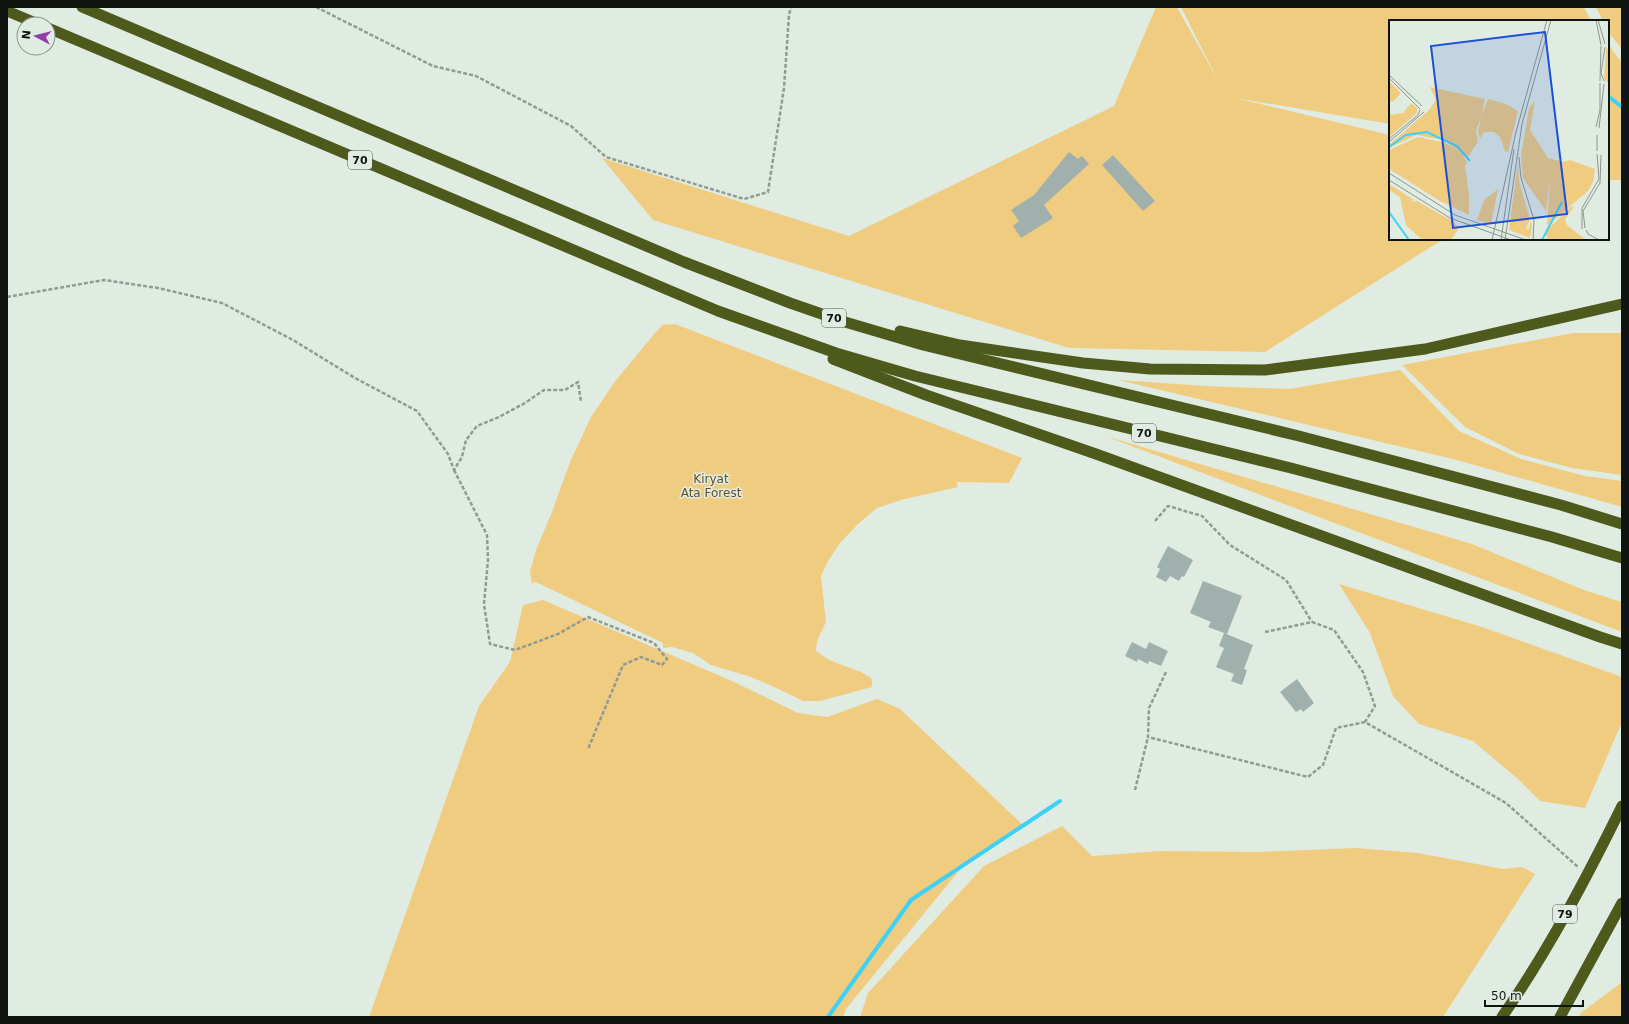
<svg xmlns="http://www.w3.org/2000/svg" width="1629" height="1024" viewBox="0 0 1629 1024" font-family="'DejaVu Sans',sans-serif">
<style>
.green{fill:#efcc80}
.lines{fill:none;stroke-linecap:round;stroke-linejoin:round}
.stream{stroke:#3ed1f5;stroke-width:4}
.building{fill:#a0b0ad}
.path{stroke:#929b93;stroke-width:2.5;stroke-dasharray:4 2;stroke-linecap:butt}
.trunk{stroke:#4e5a1b;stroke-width:11}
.labels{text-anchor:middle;stroke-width:3;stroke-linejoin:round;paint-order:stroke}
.shield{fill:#e0ece2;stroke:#4e554f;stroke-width:1}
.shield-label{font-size:11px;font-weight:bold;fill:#101410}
.park-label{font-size:12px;fill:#645128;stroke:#e0ece2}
.inset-river{fill:none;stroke:#3ed1f5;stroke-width:2}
.inset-road{fill:none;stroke:#8d968e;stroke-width:1}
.view{fill:#1d4ed8;fill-opacity:0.15;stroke:#1d4ed8;stroke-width:2}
.inset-edge{fill:none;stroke:#101410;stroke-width:2}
</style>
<rect width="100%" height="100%" fill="#e0ece2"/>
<g class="green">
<polygon points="1156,7 1177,7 1218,81 1181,7 1584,7 1591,21 1390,21 1390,124 1235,98 1390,135 1390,239 1447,239 1437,243 1265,352 1069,348 653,220 602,158 849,236 1114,106"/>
<polygon points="1596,7 1622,7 1622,49 1608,32 1608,21 1603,21"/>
<polygon points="1608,44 1622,63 1622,180 1608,180"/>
<polygon points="675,324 1022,458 1009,483 956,482 958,487 901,500 877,508 858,524 840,543 828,561 821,576 826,622 817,641 816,651 829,660 861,672 871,678 872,681 872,687 820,701 803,701 770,685 748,676 711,665 693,653 672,647 663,648 663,643 538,583 535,582 532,584 530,572 536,550 552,512 570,462 591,417 616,380 656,332 662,325"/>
<polygon points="1573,333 1622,333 1622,475 1572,468 1519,454 1465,427 1402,365"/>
<polygon points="1400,370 1459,431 1521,459 1585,476 1622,481 1622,507 1457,460 1118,380 1206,386 1289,389"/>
<polygon points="1105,436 1472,544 1584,590 1622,602 1622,632"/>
<polygon points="1339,584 1482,627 1622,677 1622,722 1585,808 1540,801 1518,779 1473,741 1419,724 1393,696 1370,633"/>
<polygon points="543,600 732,681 798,713 827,717 877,699 900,709 1024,826 962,867 846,1009 843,1017 369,1017 479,706 510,662 523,605"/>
<polygon points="1062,826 1092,856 1161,851 1258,852 1356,848 1418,853 1503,869 1522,867 1535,874 1443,1017 860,1017 868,993 984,866"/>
<polygon points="1622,982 1622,1017 1578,1017 1582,1012"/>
</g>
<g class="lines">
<g class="stream">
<polyline points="1608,96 1622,107"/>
<polyline points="828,1017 911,900 1060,801"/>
</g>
</g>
<g class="building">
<polygon points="1069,152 1078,159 1082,156 1089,164 1044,205 1053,218 1021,238 1013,226 1019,221 1011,210 1034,195"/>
<polygon points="1113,155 1155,201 1143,211 1102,165"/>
<polygon points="1168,546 1193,560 1184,577 1182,576 1179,581 1170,576 1166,582 1156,577 1160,569 1157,567"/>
<polygon points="1203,581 1242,596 1227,634 1208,627 1211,622 1190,613"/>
<polygon points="1224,633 1253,645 1244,669 1247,670 1242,685 1231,681 1234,674 1216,667 1224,648 1219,646"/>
<polygon points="1132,642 1146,649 1149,642 1168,651 1161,666 1149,661 1148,664 1138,659 1137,662 1125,656"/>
<polygon points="1297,679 1314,703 1303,712 1301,709 1296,712 1280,692"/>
</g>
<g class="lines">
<g class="path">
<polyline points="316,7 433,66 476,76 571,126 606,157 744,199 768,192 784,88 789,15 791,7"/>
<polyline points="7,297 104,280 158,288 222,303 293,340 355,378 417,411 448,454 454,470 462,457 466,440 477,426 499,417 525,403 544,390 565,390 578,382 581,402"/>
<polyline points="454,470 487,535 488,560 484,604 490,644 515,650 558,634 588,617 654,643 667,659 662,665 641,657 623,665 588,749"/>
<polyline points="1155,521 1168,506 1202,516 1230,545 1286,580 1312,622"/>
<polyline points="1265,632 1312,622 1334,630 1363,672 1375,706 1365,722"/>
<polyline points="1166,672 1149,708 1148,737 1308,777 1323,765 1336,728 1365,722 1506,803 1578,867"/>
<polyline points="1135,790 1148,737"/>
</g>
<g class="trunk">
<polyline points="82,7 684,262 790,303 845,322 923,345 1299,436 1561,505 1622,524"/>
<polyline points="7,11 38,24"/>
<polyline points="48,28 718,311 836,353 915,376 1291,468 1552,537 1622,558"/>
<polyline points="900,331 960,345 1083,363 1150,369 1265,370 1425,349 1622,304"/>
<polyline points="833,359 926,395 1096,454 1600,637 1622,644"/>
<path d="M1502,1017C1548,951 1586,879 1622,806"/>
<polyline points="1560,1017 1622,903"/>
</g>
</g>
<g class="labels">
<g class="shield">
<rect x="348" y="151" width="24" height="18" rx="3"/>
<rect x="822" y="309" width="24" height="18" rx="3"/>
<rect x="1132" y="424" width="24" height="18" rx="3"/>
<rect x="1553" y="905" width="24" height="18" rx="3"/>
</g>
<g class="shield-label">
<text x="360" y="164">70</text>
<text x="834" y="322">70</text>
<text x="1144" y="437">70</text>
<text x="1565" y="918">79</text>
</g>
<g class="park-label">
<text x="711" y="483">Kiryat<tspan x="711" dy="14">Ata Forest</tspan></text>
</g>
</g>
<g transform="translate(1389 20)">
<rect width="220" height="220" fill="#e0ece2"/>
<path d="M220,28V64L215,59L217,29ZM0,61L12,73L4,82L0,80ZM41,67L96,79L93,95L99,79L117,84L129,91L119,132L116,131L111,117L105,112H95L91,119L89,111L93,95L87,111L89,122L78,138L55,120L27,115L0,128V125L40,90L47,80ZM146,81L141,110L159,138L174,142L181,140L206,149L204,162L199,171L158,206L161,159L157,191L134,158L132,136L140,88ZM22,83L28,88V93L0,117L1,95L14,93ZM29,117L57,123L73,134L78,142L76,146L80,175V195L51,181L0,149V130ZM129,142L130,161L141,199L137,209H140L142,200L143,206L141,218L120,210ZM0,164L25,180L23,182L28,181L65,202L69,207L68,212L62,219L33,220L17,205L11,177L0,170ZM109,169L102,204L88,200L95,180ZM182,187H185L176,199L178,205L197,220H159L157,215L158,210Z" fill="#efcc80"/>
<path class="inset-river" d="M0,127L17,115L38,112L68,126L81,141M0,192L20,220M153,220L173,182"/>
<path class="inset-road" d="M207,0L212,25M209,0L216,24M0,55L33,86M0,58L31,89M211,61L212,26M215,61L212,53L216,27M207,107L211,90V63M210,108L215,64M208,115V131M0,119L29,95L31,90M0,122L35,92M130,137L132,158L145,200L144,220M0,153L66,195L137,220M0,160L61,198L122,220M196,208L194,191L211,163L212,135M193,209V188L210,159L208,134M197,210L199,214L210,220M103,220L127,112L158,0M112,220L125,129M116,220L133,104L162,0"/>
<path class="view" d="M156,12L178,194L64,208L42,26Z"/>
<rect width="220" height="220" class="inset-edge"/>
</g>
<rect width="1629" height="1024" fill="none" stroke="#101410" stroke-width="16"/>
<g transform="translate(36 36) rotate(277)"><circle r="19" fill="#e0ece2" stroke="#8d968e"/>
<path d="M0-3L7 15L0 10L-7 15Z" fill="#913dab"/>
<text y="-6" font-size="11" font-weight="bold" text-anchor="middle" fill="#101410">N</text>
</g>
<path d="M1485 1000v6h98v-6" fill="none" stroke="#101410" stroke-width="2"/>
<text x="1491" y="1000" font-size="12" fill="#101410" stroke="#e0ece2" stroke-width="3" paint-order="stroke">50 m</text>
</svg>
